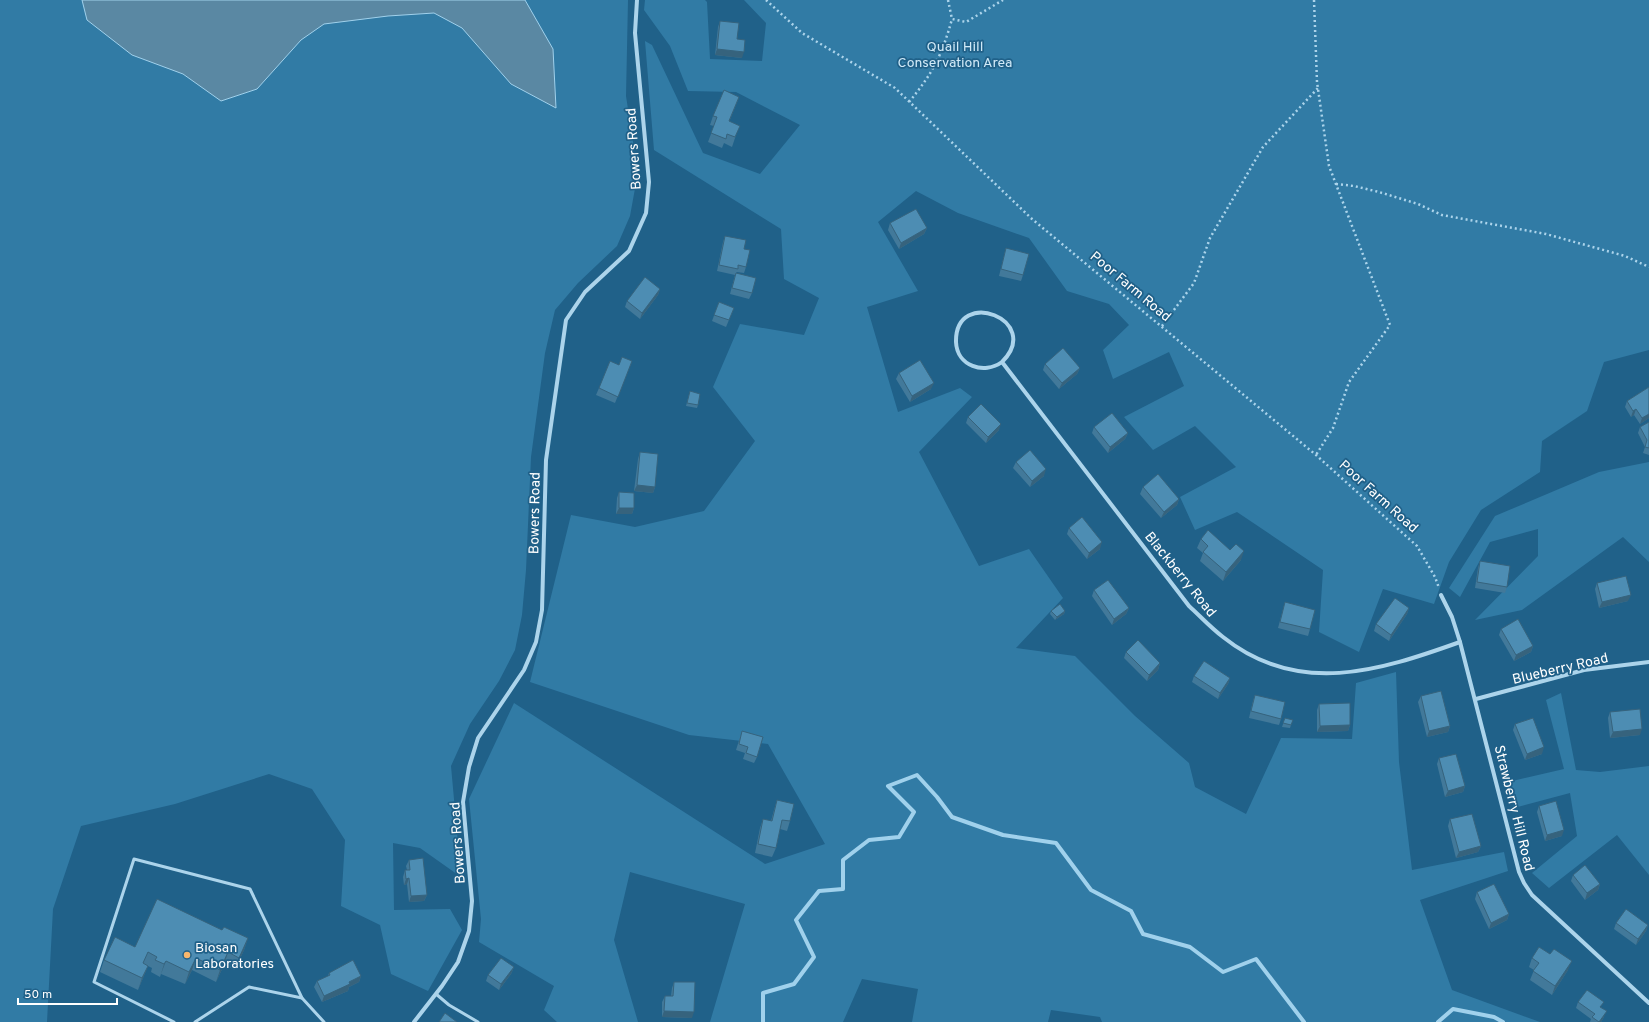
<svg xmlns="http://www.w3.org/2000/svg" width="1649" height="1022" viewBox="0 0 1649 1022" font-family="Overpass,sans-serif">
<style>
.green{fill:#317ba5}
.water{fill:#5a88a3;stroke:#a0d1ec}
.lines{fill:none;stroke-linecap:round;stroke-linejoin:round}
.stream{stroke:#a0d1ec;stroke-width:4}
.path{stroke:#acd4eb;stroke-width:2.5;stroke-dasharray:2 3;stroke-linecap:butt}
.service{stroke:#acd4eb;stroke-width:3}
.minor{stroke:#acd4eb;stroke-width:4}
.wall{fill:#42799a}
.shaded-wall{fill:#36637d}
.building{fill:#4d8db3;stroke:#36637d}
.poi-dot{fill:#f8b76d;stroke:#206189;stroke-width:1.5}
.labels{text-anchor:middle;stroke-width:3.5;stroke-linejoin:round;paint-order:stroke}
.park-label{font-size:14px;fill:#d1eaf8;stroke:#206189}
.street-label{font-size:14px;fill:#fff;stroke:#206189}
.poi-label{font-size:14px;fill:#fff;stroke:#206189;text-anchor:start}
</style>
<rect width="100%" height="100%" fill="#206189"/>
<g class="green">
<polygon points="0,0 628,0 626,96 634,148 636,183 630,216 617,246 578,283 555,310 545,353 531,457 526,570 522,615 515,650 499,681 470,724 451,766 461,877 420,848 393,843 394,910 450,909 462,930 428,991 391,974 380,925 341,906 345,840 312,789 269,774 175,804 81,826 53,909 47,1022 0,1022"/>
<polygon points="645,0 705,0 707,2 710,59 762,61 766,23 744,0 1649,0 1649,350 1604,362 1587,411 1542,441 1540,472 1481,510 1449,562 1434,604 1383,589 1359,652 1319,632 1323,570 1237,512 1195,530 1180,497 1236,467 1195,426 1153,450 1124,417 1184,386 1169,352 1113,379 1103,350 1129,325 1109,304 1067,291 1029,238 958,213 916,191 878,222 918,291 867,307 898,412 960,388 972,397 919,452 979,566 1029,549 1063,598 1016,648 1075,656 1135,716 1189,763 1195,787 1246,814 1281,738 1352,739 1356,683 1396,672 1399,762 1412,870 1504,852 1508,871 1420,900 1452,990 1540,1022 1102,1022 1100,1017 1051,1010 1048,1022 912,1022 918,989 862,979 843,1022 710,1022 745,904 630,872 614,940 638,1022 557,1022 544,1010 554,986 479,942 481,919 469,799 514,703 765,864 825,844 768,744 689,735 530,682 571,515 635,527 704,511 755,441 713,387 740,324 804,335 819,298 784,279 781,229 654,150 645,41 652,45 703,153 760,174 800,125 736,92 688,91 670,46 644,10"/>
<polygon points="1649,462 1649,562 1623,537 1522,610 1475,620 1538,556 1538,529 1490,542 1460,597 1449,588 1495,516 1599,472"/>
<polygon points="1561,693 1576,770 1600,772 1649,766 1649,875 1617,835 1549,888 1532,873 1577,836 1570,793 1514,808 1508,782 1564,769 1546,700"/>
</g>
<polygon class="water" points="82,0 525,0 553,49 556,108 511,84 462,28 434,13 388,16 324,24 301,40 257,89 221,101 183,74 132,55 87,20"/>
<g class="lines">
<g class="stream">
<polyline points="763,1022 763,993 794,984 814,957 796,920 819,891 843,889 843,860 869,840 899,837 914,812 888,786 917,775 937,797 952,817 1003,835 1056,843 1091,890 1131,911 1143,934 1190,947 1223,972 1256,959 1304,1022"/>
<polyline points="1438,1022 1453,1009 1494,1017 1503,1022"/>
</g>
<g class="path">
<polyline points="766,0 802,33 895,88 1032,219 1316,455 1417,546 1435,577 1439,588"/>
<polyline points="948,0 952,19"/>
<polyline points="1314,0 1317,82 1329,166 1390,325 1349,382 1333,428 1316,455"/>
<path d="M909,102C933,73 942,55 952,19L966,22L1003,0"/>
<polyline points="1336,184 1354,186 1379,192 1418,204 1442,215 1546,234 1625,256 1649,267"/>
<polyline points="1162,326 1194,283 1210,238 1263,147 1318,88"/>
</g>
<g class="service">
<polyline points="436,994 449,1005 478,1022"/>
<polyline points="174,1022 94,982 134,859 250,889 302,998 324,1022"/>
<polyline points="195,1022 249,987 302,998"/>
</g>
<g class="minor">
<path d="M1002,362C984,375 957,366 956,342C955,286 1044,320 1002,362L1189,606C1200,616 1211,628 1223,637C1298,697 1379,671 1460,642"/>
<polyline points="1441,595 1452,617 1460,642 1519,872 1524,883 1532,895 1649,1003"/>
<polyline points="1476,699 1584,670 1649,662"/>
<polyline points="414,1022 442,986 458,962 469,931 472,901 463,802 469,767 478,738 524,670 536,642 542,610 546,460 566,320 585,292 629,251 646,213 649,182 635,33 637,0"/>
</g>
</g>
<g class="wall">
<polygon points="720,21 737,39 742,58 715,55 718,27"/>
<polygon points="739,97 729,122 736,135 732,147 724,143 722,148 708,142 714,126 710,125 713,116"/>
<polygon points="890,223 927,228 924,234 899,249 888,230"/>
<polygon points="725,236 744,249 746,267 744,273 737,272 736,273 752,293 749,299 730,294 735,275 717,271 723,242"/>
<polygon points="1006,248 1023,275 1021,281 999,276"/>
<polygon points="660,289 658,295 640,319 625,307 627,301"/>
<polygon points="719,302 734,308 726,327 712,321"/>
<polygon points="632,361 615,403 596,395 599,388 619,365"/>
<polygon points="1045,364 1080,368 1077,374 1059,389 1043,370"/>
<polygon points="899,373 931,389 910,402 896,379"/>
<polygon points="1649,387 1649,418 1640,424 1634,415 1631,417 1625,407 1627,401"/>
<polygon points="690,391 698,405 697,408 686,406"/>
<polygon points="968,417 999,430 986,443 966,423"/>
<polygon points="1649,422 1649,455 1643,453 1645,447 1638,433 1640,427"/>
<polygon points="1094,427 1128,433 1125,439 1108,453 1092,433"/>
<polygon points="640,452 655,487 653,493 634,491 638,459"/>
<polygon points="1016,462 1044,476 1030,487 1013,468"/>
<polygon points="1143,487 1179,499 1177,505 1161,518 1140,494"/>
<polygon points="619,492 634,508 632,514 616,514 617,498"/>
<polygon points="1069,528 1100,549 1087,559 1067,534"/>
<polygon points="1201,539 1230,550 1241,560 1223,581 1200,561 1203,553 1197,548"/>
<polygon points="1480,561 1507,587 1505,593 1475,588 1478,568"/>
<polygon points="1597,583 1628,601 1599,608 1595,589"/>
<polygon points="1094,590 1129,608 1126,614 1112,625 1092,596"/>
<polygon points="1285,602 1310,629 1308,636 1278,628"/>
<polygon points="1409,608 1407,614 1389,641 1374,631 1376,624"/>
<polygon points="1051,611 1065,611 1064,614 1055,620 1050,614"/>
<polygon points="1501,629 1533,646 1531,652 1514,661 1499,635"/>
<polygon points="1126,652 1160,663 1158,670 1147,681 1124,658"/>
<polygon points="1194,676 1230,678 1228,684 1218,699 1192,682"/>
<polygon points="1255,695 1281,719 1279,725 1249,718 1253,701"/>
<polygon points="1421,696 1450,726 1448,732 1427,737 1418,702"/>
<polygon points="1319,704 1350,725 1348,731 1317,732 1317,710"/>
<polygon points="1610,712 1640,735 1610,738 1608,718"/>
<polygon points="1285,718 1291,725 1290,728 1282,727"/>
<polygon points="1515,724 1542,754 1525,760 1513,730"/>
<polygon points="742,731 757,757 754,763 743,759 745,753 736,750"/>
<polygon points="1439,758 1465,786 1463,792 1445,797 1437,764"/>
<polygon points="777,800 790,821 787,831 780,829 776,848 772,857 755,853 760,828 763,819 771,821 774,810"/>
<polygon points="1539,806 1562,836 1545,841 1537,812"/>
<polygon points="1450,819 1481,846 1478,852 1456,858 1448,826"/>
<polygon points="409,860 427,895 424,901 409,902 407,884 404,885 403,877 405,870 407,870 406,866"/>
<polygon points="1573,875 1600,884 1598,890 1585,900 1571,881"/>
<polygon points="1477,892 1509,914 1507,920 1489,929 1475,899"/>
<polygon points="1616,923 1648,925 1646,931 1636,945 1614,929"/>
<polygon points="222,930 248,938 244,950 235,970 224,965 216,982 192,970 185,984 161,974 160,977 151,972 152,968 148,966 138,990 100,972 104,960 135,947"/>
<polygon points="1532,958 1568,970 1552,995 1530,980 1534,970 1529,967"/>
<polygon points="514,967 511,974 499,990 486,981 488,975"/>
<polygon points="329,973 361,976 359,982 349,987 348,991 322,1002 314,987 317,981 328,976"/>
<polygon points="674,982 692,1018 662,1017 662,1002 665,996 671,996 672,988"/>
<polygon points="1578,1002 1602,1008 1604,1017 1601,1022 1590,1022 1591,1019 1576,1008"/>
</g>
<g class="shaded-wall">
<polygon points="717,49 744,52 742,58 715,55"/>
<polygon points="927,228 924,234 899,249 901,243"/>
<polygon points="660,289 658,295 640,319 642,313"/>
<polygon points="1080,368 1077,374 1059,389 1062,383"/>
<polygon points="934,383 931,389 910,402 912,396"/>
<polygon points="1636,409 1634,415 1631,417 1633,411"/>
<polygon points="1649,414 1649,418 1640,424 1642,418"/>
<polygon points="1001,424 999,430 986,443 988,437"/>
<polygon points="1128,433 1125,439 1108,453 1110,447"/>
<polygon points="1046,469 1044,476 1030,487 1032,481"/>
<polygon points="637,485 655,487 653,493 634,491"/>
<polygon points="1179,499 1177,505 1161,518 1164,512"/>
<polygon points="619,508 634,508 632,514 616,514"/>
<polygon points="1102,542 1100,549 1087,559 1089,553"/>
<polygon points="1244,551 1241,560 1223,581 1226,572"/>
<polygon points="1631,595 1628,601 1599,608 1602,602"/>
<polygon points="1129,608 1126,614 1112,625 1114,619"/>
<polygon points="1409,608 1407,614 1389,641 1391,635"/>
<polygon points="1065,611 1064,614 1055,620 1057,617"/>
<polygon points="1533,646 1531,652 1514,661 1516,655"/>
<polygon points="1160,663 1158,670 1147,681 1149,675"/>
<polygon points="1230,678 1228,684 1218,699 1220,693"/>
<polygon points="1350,725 1348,731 1317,732 1320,726"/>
<polygon points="1450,726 1448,732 1427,737 1429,731"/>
<polygon points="1642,729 1640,735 1610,738 1613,732"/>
<polygon points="1544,747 1542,754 1525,760 1527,754"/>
<polygon points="1465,786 1463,792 1445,797 1448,791"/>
<polygon points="1564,830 1562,836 1545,841 1547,835"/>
<polygon points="1481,846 1478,852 1456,858 1459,852"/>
<polygon points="409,878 407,884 404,885 406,879"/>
<polygon points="1600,884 1598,890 1585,900 1587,893"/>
<polygon points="427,895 424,901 409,902 411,896"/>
<polygon points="1509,914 1507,920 1489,929 1491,923"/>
<polygon points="1648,925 1646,931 1636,945 1638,939"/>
<polygon points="248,938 244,950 235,970 239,958"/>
<polygon points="228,952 224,965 216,982 220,970"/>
<polygon points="196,958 192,970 185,984 189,972"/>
<polygon points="166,961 161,974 160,977 164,964"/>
<polygon points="1572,961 1568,970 1552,995 1555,986"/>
<polygon points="148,966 138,990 142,978"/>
<polygon points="514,967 511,974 499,990 501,984"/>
<polygon points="361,976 359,982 349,987 348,991 322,1002 324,996"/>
<polygon points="664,1011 694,1012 692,1018 662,1017"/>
<polygon points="1607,1011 1604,1017 1601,1022 1599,1022"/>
</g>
<g class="building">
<polygon points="720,21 739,23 737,39 745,40 744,52 717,49"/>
<polygon points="724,90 739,97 729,121 740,126 735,137 727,134 726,139 711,133 717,117 713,116"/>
<polygon points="916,209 927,228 901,243 890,223"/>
<polygon points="725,236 746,240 744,249 750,250 746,267 738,265 738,269 719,265"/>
<polygon points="1006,248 1029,254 1023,275 1001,269"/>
<polygon points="736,273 756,278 752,293 732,288"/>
<polygon points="645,277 660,289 642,313 627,301"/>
<polygon points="719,302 734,308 729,320 714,315"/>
<polygon points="1063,348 1080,368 1062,383 1045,364"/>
<polygon points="622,357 632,361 618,397 599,388 610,361 619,365"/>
<polygon points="920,360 934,383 912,396 899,373"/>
<polygon points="1649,387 1649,414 1642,418 1636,409 1633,411 1627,401"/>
<polygon points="690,391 700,394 698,405 687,403"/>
<polygon points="981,404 1001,424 988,437 968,417"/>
<polygon points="1112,413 1128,433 1110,447 1094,427"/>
<polygon points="1649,422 1649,448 1645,447 1647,440 1640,427"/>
<polygon points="1030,450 1046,469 1032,481 1016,462"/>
<polygon points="640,452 658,454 655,487 637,485"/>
<polygon points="1158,474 1179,499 1164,512 1143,487"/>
<polygon points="619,492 634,493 634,508 619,508"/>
<polygon points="1082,517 1102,542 1089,553 1069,528"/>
<polygon points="1208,530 1230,550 1236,544 1244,551 1226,572 1203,552 1208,546 1201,539"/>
<polygon points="1480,561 1510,566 1507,587 1477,582"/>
<polygon points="1626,576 1631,595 1602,602 1597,583"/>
<polygon points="1108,580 1129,608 1114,619 1094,590"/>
<polygon points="1395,598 1409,608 1391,635 1376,624"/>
<polygon points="1285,602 1315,610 1310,629 1280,622"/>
<polygon points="1060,604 1065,611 1057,617 1051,611"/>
<polygon points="1518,619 1533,646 1516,655 1501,629"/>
<polygon points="1138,640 1160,663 1149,675 1126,652"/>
<polygon points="1204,661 1230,678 1220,693 1194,676"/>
<polygon points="1441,691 1450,726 1429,731 1421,696"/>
<polygon points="1255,695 1285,702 1281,719 1251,711"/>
<polygon points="1350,703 1350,725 1320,726 1319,704"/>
<polygon points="1640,709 1642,729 1613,732 1610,712"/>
<polygon points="1285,718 1293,720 1291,725 1283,723"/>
<polygon points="1533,718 1544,747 1527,754 1515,724"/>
<polygon points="742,731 763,737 757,757 746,753 748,747 739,744"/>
<polygon points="1456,754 1465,786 1448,791 1439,758"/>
<polygon points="777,800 794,804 790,821 782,820 776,848 758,844 763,819 772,821"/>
<polygon points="1556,801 1564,830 1547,835 1539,806"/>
<polygon points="1472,814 1481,846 1459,852 1450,819"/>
<polygon points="423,858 427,895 411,896 409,878 406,879 405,870 410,870 409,860"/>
<polygon points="1585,865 1600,884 1587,893 1573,875"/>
<polygon points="1494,884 1509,914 1491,923 1477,892"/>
<polygon points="157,899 222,930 224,927 248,938 239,958 228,952 220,970 196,958 189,972 166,961 164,964 155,960 157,957 148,952 143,963 148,966 142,978 104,960 115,937 135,947"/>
<polygon points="1626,909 1648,925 1638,939 1616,923"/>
<polygon points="1539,947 1550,954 1554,949 1572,961 1555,986 1533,971 1539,963 1532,958"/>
<polygon points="501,958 514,967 501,984 488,975"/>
<polygon points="353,960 361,976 349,982 350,984 324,996 317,981 330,975 329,973"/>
<polygon points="674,982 695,982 694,1012 664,1011 665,996 673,996"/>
<polygon points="1587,990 1604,1002 1600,1007 1607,1011 1599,1022 1592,1017 1595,1014 1578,1002"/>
<polygon points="445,1013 457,1022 439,1022"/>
</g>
<circle class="poi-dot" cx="187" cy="955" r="4"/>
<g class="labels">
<g class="park-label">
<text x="955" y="51">Quail Hill<tspan x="955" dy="16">Conservation Area</tspan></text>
</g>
<g class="street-label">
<text transform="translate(633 149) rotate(-94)" y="5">Bowers Road</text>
<text transform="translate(1131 286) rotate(40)" y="5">Poor Farm Road</text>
<text transform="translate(1379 496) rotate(42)" y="5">Poor Farm Road</text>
<text transform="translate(534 513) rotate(-89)" y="5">Bowers Road</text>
<text transform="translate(1181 574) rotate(51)" y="5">Blackberry Road</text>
<text transform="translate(1560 668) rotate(-13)" y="5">Blueberry Road</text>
<text transform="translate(1515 808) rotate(76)" y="5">Strawberry Hill Road</text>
<text transform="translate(457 843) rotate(-94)" y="5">Bowers Road</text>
</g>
<g class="poi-label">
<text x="195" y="952">Biosan<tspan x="195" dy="16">Laboratories</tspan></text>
</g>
</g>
<path d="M18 998v6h99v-6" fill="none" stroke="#ffffff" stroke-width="2"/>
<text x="24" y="998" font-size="12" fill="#ffffff" stroke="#206189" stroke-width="3" paint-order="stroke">50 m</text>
</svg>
